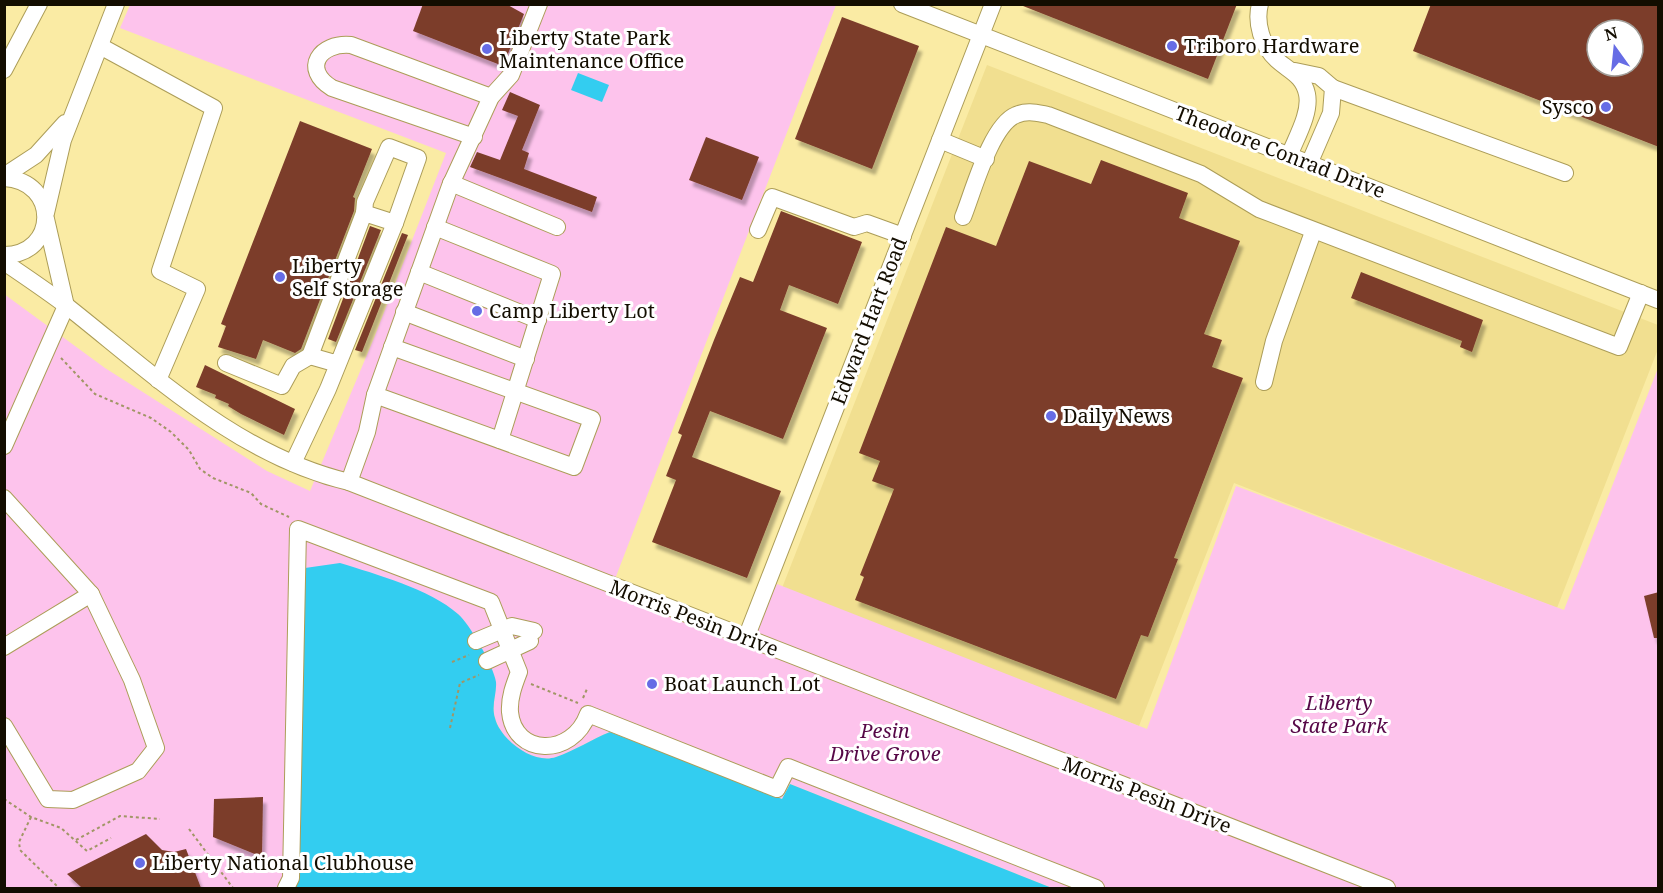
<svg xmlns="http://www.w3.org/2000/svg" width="1663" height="893" viewBox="0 0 1663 893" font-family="'Noto Serif',serif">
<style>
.built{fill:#f1df90}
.green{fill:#fdc3ec}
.water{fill:#33cdf0}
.building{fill:#7b3d2b;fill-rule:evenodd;filter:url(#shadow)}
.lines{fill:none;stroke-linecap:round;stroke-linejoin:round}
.minor-casing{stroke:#ac9d58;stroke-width:18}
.path{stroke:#a19665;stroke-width:2;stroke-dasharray:3 3;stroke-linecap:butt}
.minor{stroke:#fff;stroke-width:16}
.poi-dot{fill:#666ce5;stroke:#fff;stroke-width:2}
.labels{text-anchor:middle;stroke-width:6;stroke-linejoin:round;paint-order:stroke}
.poi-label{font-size:20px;fill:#130d00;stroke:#fff;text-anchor:start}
.street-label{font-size:20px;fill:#130d00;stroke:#fff}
.park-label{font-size:20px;font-style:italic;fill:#560747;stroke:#fff}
</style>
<defs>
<filter id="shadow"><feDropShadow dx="3.5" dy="6" stdDeviation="1.5" flood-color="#0004"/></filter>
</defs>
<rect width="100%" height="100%" fill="#faeba4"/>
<polygon class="built" points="987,65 1658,325 1658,349 1557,608 1234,483 1139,726 782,588"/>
<path class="green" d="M130,5H836L610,592L747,645L777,584L1147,729L1236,486L1564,610L1658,368V888H1052L790,784L782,799L610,732C592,739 574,751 556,757C533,765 501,740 495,718C491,705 497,695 495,682C493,664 469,628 458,614L295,888H5L4,294L105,368L267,471L310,491L374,338L446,153L120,28Z"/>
<g class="water">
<polygon points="578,73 609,85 602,102 571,90"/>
<path d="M340,563C375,574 430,589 458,614C470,624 494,667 496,682C497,694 491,705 495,718C500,739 533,765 556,757C574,751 592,739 610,732L782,799L790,784L1052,888H295L298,882L305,568Z"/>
</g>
<g class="building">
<polygon points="423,4 506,4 524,14 503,66 413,31"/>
<polygon points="1018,4 1237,4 1208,79"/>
<path d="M1431,4H1659V147L1413,51ZM1597,30H1633V66H1597Z"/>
<polygon points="842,17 919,46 872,169 795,139"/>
<polygon points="510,92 540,105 522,150 529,153 524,169 597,197 592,212 470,167 477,152 500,160 518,116 502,110"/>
<polygon points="300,121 372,149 353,197 355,198 354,211 301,349 295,353 263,340 256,359 218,347 226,326 221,324"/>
<polygon points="706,137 759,157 742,200 689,180"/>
<polygon points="1101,160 1188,193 1179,218 1240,241 1204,334 1222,340 1212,367 1243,378 1174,558 1178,559 1148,637 1141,635 1116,699 855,600 864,577 860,575 894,489 872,481 880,461 859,453 946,227 996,246 1029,161 1091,184"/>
<polygon points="781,211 862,242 838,304 789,285 780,310 827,328 783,439 710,411 692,457 781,491 747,578 652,542 676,480 666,476 682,435 678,433 714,340 740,277 753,282"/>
<polygon points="370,226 381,230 336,342 328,339"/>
<polygon points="402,233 408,235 362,352 355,350"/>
<polygon points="1361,272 1483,320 1472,352 1460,347 1462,341 1351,298"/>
<polygon points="205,365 295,409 284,435 241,414 228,406 229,404 215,398 216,395 196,387"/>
<polygon points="1659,592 1659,638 1654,638 1644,596"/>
<polygon points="263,797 262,857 213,837 214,799"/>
<polygon points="146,834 162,850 174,852 186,849 201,888 82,888 67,874"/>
</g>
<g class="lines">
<defs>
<g id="minor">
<polyline points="902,4 1658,300"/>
<path d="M1260,4C1255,23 1262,46 1277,60C1289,71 1303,75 1307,94C1311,113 1296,138 1289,156"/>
<polyline points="100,46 214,108 160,271 197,289 158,380"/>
<polyline points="4,70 39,4"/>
<polyline points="1295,71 1319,76 1333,88 1331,113 1309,164"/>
<polyline points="1333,88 1565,173"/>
<path d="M474,137L332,88C301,69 320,42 351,45L491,97"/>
<polyline points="940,140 986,159"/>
<polyline points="4,176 36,155 65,123"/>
<path d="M4,178C60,181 58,255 4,255"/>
<polyline points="451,183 557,227"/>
<polyline points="46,213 63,140 116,4"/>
<polyline points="364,213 365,202 389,147 418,158 395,223"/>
<path d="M963,217C973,192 991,125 1016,115C1027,110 1037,113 1048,115L1201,174L1259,209L1619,347L1641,293"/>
<polyline points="46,219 66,306"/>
<polyline points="435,227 552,274 500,440"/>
<polyline points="758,230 772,197 854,227 867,223 903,236"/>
<path d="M4,262C26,277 47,291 68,307C154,375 239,456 349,482L1387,888"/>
<polyline points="419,272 538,320"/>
<polyline points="404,312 526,359"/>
<polyline points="226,363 282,386 293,366 310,356"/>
<polyline points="1264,382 1274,341 1313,232"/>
<polyline points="375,395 574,467 592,419 392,347"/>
<polyline points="4,446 66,306"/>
<polyline points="293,463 328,389 395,223 364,213 310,356 338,364"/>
<polyline points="349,482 367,432 375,395 450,186 491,97 511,75 539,4"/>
<polyline points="4,498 91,594 132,680 156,748 138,771 73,800 48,799 4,726"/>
<polyline points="746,638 993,4"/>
<polyline points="476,641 512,626 534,631"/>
<polyline points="4,647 91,594"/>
<polyline points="487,661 530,641"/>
<path d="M286,888L291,878L298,529L491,602L519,672C514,685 509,698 510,712C514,756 572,758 588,714L777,789L788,767L1096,888"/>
</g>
</defs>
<use href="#minor" class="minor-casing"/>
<g class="path">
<polyline points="61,358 95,394 151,418 171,432 189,450 200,469 213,478 251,493 261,504 289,517"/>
<polyline points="452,662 469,655"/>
<polyline points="531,684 578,703"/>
<polyline points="583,698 587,689"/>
<polyline points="450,728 460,683 479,675"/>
<polyline points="4,799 31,817 61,828 87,851 111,838"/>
<polyline points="31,817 19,842 20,850 59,888"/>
<polyline points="189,829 233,888"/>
<polyline points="76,840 120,816 160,819"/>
</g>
<use href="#minor" class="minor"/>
</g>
<g class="poi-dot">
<circle cx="1172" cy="46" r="6"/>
<circle cx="487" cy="49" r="6"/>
<circle cx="1606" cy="107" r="6"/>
<circle cx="280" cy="277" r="6"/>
<circle cx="477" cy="311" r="6"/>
<circle cx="1051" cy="416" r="6"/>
<circle cx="652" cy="684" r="6"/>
<circle cx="140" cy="863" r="6"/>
</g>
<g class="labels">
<g class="poi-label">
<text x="499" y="45">Liberty State Park<tspan x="499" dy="23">Maintenance Office</tspan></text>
<text x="1184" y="53">Triboro Hardware</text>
<text x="1594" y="114" text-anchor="end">Sysco</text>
<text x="292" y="273">Liberty<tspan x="292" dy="23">Self Storage</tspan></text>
<text x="489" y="318">Camp Liberty Lot</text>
<text x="1063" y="423">Daily News</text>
<text x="664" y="691">Boat Launch Lot</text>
<text x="152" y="870">Liberty National Clubhouse</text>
</g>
<g class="street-label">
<text transform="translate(1280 152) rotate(21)" y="7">Theodore Conrad Drive</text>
<text transform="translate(869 321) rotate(-69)" y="7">Edward Hart Road</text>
<text transform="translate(694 618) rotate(21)" y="7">Morris Pesin Drive</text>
<text transform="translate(1147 795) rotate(21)" y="7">Morris Pesin Drive</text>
</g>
<g class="park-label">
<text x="1339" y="710">Liberty<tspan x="1339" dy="23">State Park</tspan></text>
<text x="885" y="738">Pesin<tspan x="885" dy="23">Drive Grove</tspan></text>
</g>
</g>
<rect width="1663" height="893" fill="none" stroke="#130d00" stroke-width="12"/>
<g transform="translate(1615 48) rotate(345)"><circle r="28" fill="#ffffff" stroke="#a19e99" stroke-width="1.5"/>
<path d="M0-4.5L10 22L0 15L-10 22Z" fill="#666ce5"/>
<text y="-9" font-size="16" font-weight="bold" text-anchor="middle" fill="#130d00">N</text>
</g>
</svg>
